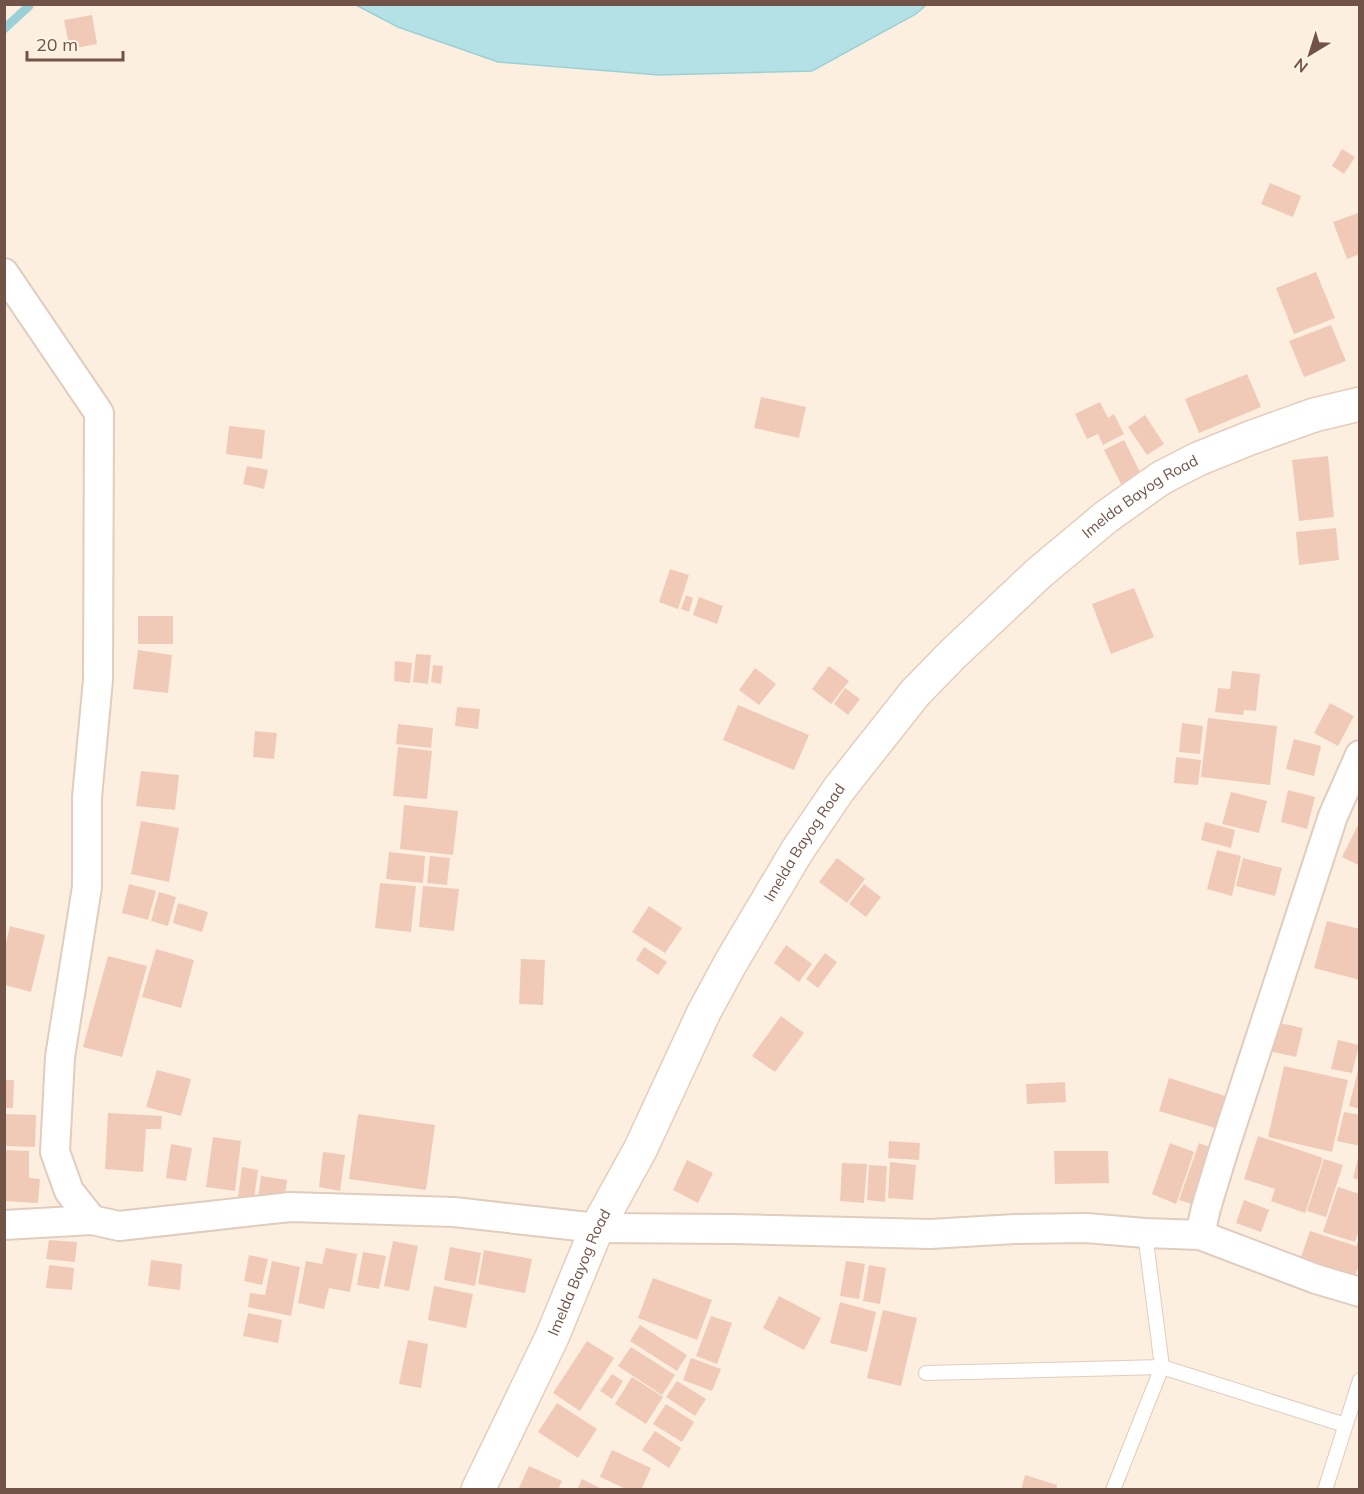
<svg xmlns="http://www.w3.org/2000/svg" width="1364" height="1494" viewBox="0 0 1364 1494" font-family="Mulish,sans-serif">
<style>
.water{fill:#b4e1e5;stroke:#9bd1d6;stroke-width:1.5}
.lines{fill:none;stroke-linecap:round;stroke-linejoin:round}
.stream{stroke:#9bd1d6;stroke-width:9}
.building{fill:#f1cab7}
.lane-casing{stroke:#e1ccbe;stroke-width:16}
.street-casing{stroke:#e1ccbe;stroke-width:32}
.secondary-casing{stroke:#e6ccbb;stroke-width:36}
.lane{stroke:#fff;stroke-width:14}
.street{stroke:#fff;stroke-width:28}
.secondary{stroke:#fff;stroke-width:33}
.labels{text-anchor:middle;stroke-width:6;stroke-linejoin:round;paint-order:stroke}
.street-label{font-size:15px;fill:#725347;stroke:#fff3e5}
</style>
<rect width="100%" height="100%" fill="#fcefdf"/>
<polygon class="water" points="356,5 926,5 916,14 812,71 659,75 498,62 398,27"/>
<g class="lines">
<polyline class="stream" points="4,29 29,6 29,4"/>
</g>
<g class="building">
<polygon points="92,15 97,44 70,49 64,20"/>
<polygon points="1342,149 1355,157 1344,174 1332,166"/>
<polygon points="1270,183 1301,196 1293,217 1261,204"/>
<polygon points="1358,213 1360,217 1360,254 1347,259 1333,222"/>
<polygon points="1316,272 1335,318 1294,334 1276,288"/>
<polygon points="1331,325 1346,361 1304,377 1289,341"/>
<polygon points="1247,374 1261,407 1199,433 1185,399"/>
<polygon points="761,397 806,407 799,438 754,428"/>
<polygon points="1100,402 1108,418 1114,414 1124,434 1103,445 1098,434 1087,439 1075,414"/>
<polygon points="1145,415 1164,444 1147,455 1128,427"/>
<polygon points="229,426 265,430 262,459 226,454"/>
<polygon points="1124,440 1142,476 1122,486 1104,450"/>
<polygon points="1328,456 1334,517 1299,521 1292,460"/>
<polygon points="247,466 268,470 264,489 243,484"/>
<polygon points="1336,528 1339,560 1299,565 1296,532"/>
<polygon points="670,569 689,575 678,609 659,602"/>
<polygon points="1134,588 1154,637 1111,654 1092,604"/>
<polygon points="686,595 693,598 689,612 681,609"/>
<polygon points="699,597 723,606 717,624 693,615"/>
<rect x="138" y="616" width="35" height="28"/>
<polygon points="138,650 172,655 168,693 133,689"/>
<polygon points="416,654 431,655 428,684 413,682"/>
<polygon points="395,661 412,663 410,683 394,681"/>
<polygon points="433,665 443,666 441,684 431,682"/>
<polygon points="829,666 849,681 831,704 812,689"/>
<polygon points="755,668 776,684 759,705 739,690"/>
<polygon points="1232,671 1260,674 1256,711 1244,710 1243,715 1215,712 1218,688 1230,689"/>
<polygon points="845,688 860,699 848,715 834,704"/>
<polygon points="1330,703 1354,716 1338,746 1314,733"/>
<polygon points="738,705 809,735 794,770 723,740"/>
<polygon points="457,707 480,709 478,729 455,726"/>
<polygon points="1208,718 1277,726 1270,785 1201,777"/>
<polygon points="1182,723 1203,726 1200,754 1179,752"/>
<polygon points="398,724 433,728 431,748 396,744"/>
<polygon points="255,731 277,733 274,759 253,757"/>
<polygon points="1294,739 1321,746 1314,776 1286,769"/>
<polygon points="398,747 432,751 427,799 393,796"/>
<polygon points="1176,757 1201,760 1198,785 1174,783"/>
<polygon points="141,771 179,775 175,810 136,806"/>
<polygon points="1288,790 1315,797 1307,829 1281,822"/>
<polygon points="1231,792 1267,801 1259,833 1222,824"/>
<polygon points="404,805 458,811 453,855 400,849"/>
<polygon points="141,821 179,828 169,882 131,874"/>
<polygon points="1360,821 1360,866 1342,857"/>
<polygon points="1205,822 1235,830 1231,848 1201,840"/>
<polygon points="1217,850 1241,856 1232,896 1207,889"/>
<polygon points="389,852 425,856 423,883 386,879"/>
<polygon points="430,856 450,858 447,885 427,883"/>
<polygon points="837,858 865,879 847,903 819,882"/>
<polygon points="1243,858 1282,868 1275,896 1236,886"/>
<polygon points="380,883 416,886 411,932 375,928"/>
<polygon points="129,884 156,891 148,920 122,913"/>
<polygon points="864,884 881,897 866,917 849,904"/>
<polygon points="423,886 459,889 454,931 419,927"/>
<polygon points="159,892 176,897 168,926 151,921"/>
<polygon points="178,903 208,912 202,932 173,923"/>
<polygon points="649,906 682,928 665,953 632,932"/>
<polygon points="1327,921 1360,929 1360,980 1314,968"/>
<polygon points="10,926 45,935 31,992 5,985 5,947"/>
<polygon points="786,945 812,964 799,982 774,963"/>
<polygon points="644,947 667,962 658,975 636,960"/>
<polygon points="156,949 194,960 181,1008 142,997"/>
<polygon points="825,953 837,962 818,988 806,979"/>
<polygon points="108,956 147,966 122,1057 83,1047"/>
<polygon points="521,959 545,960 543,1005 519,1004"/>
<polygon points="781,1016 804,1033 775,1072 752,1056"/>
<polygon points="1275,1022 1303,1028 1296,1057 1269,1051"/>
<polygon points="1338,1040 1359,1045 1352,1073 1331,1069"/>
<polygon points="1284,1066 1348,1080 1332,1152 1268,1137"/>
<polygon points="1359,1066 1360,1066 1360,1109 1349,1106"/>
<polygon points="157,1070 191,1079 181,1116 146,1107"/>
<polygon points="1169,1078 1225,1096 1215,1128 1159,1111"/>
<polygon points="4,1080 14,1080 13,1108 4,1108"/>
<polygon points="1065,1082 1066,1102 1027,1104 1026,1084"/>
<polygon points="1344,1112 1360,1115 1360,1146 1337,1141"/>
<polygon points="108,1113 162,1116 161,1129 146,1129 143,1172 105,1169"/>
<polygon points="4,1114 36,1115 35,1147 4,1146"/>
<polygon points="358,1114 435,1125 426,1190 349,1179"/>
<polygon points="1258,1136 1323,1158 1305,1213 1271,1201 1275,1189 1244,1179"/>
<polygon points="213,1137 241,1141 235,1191 206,1187"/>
<polygon points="889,1141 920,1143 919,1160 888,1158"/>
<polygon points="1170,1143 1194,1152 1176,1204 1152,1194"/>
<polygon points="1199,1143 1212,1148 1192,1204 1179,1200"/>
<polygon points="171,1144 192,1148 186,1181 166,1178"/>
<polygon points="4,1150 29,1151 29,1178 40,1179 38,1203 4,1201"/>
<polygon points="1054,1151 1108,1151 1109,1183 1055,1184"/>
<polygon points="323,1152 345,1155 340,1191 319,1187"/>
<polygon points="1359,1154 1360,1154 1360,1180 1353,1178"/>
<polygon points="1324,1159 1343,1165 1326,1217 1307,1211"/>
<polygon points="687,1160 713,1173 698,1203 673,1190"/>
<polygon points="890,1162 916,1165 913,1200 888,1198"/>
<polygon points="842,1163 867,1164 864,1203 840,1201"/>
<polygon points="869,1165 887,1166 885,1202 867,1200"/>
<polygon points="242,1167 258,1170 254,1199 238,1197"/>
<polygon points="261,1176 287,1180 284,1204 258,1200"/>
<polygon points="1338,1187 1360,1194 1360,1228 1355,1242 1323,1232"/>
<polygon points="1244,1200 1269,1210 1261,1232 1236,1223"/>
<polygon points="1310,1231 1356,1246 1360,1237 1360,1262 1352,1284 1298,1266"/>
<polygon points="49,1240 77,1242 75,1262 46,1259"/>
<polygon points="393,1241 418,1246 409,1291 384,1286"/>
<polygon points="450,1247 481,1253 475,1286 444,1280"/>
<polygon points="326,1248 357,1254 350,1292 329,1288 324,1309 298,1303 306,1261 322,1264"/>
<polygon points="484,1250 532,1259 525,1293 478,1284"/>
<polygon points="363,1252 386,1256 379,1289 357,1285"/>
<polygon points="249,1255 268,1259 262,1285 244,1281"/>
<polygon points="151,1260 182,1264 180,1290 148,1286"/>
<polygon points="272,1261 300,1267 291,1316 248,1307 250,1293 265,1295"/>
<polygon points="846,1261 865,1264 859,1299 840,1296"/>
<polygon points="49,1265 74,1268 72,1290 46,1288"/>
<polygon points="869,1265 886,1268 880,1304 863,1301"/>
<polygon points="653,1278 712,1300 697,1340 638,1318"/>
<polygon points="434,1286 473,1294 466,1328 428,1320"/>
<polygon points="779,1296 821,1318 804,1350 763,1328"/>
<polygon points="840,1302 876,1312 867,1352 830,1343"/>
<polygon points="883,1310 917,1318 901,1386 867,1378"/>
<polygon points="248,1313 282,1320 278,1343 243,1336"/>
<polygon points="711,1316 732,1323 717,1364 696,1356"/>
<polygon points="640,1325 687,1355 677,1371 630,1341"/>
<polygon points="408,1340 428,1344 421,1388 399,1384"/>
<polygon points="587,1341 614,1358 580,1411 553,1393"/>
<polygon points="631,1347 675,1375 662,1395 618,1366"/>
<polygon points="691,1358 721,1369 712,1391 683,1380"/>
<polygon points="612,1374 623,1381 612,1399 600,1391"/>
<polygon points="632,1377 663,1397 646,1424 615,1404"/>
<polygon points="677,1381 706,1399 695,1416 666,1397"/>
<polygon points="557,1403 597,1429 578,1458 538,1432"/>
<polygon points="666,1404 694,1422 682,1442 653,1424"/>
<polygon points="655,1431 681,1448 669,1468 642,1450"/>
<polygon points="612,1450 651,1468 641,1490 628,1490 600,1477"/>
<polygon points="529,1466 562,1481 558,1490 518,1490"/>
<polygon points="1025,1475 1057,1485 1056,1490 1021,1490"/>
<polygon points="582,1479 604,1490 577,1490"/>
</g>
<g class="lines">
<defs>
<g id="lane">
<polyline points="926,1373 1162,1367 1345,1425"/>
<polyline points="1113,1490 1162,1367 1145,1233"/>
<polyline points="1325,1490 1360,1380"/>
</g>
<g id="street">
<polyline points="4,273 99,413 98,680 87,797 87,887 60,1057 55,1152 69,1191 92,1220"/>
<polyline points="4,1225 92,1220 119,1226 290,1207 454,1212 597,1228 733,1229 930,1234 1015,1229 1086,1228 1145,1233 1200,1235 1316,1279 1360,1292"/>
<polyline points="1200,1235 1206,1208 1224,1149 1333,816 1360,755"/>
</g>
<g id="secondary">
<path id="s1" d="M478,1490L552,1337L597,1228L640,1150L704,1012L730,964L797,851L839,789L915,693L953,654L1039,573L1106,517L1161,478L1198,459L1250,438L1314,415L1360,404"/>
</g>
</defs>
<use href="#lane" class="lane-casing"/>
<use href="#street" class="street-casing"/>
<use href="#secondary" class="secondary-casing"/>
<use href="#lane" class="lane"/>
<use href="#street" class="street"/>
<use href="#secondary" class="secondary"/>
</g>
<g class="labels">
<g class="street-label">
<text dy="5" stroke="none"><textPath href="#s1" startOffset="1212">Imelda Bayog Road</textPath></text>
<text dy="5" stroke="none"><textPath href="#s1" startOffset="726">Imelda Bayog Road</textPath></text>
<text dy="5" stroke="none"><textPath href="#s1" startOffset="240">Imelda Bayog Road</textPath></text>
</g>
</g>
<rect width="1364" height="1494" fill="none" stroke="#725347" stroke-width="12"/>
<g transform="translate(1310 54) rotate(218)" stroke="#fff3e5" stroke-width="4.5" paint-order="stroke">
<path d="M0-4.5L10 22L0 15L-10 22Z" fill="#725347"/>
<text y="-9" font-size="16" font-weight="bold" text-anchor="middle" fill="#725347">N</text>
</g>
<path d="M27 51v9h96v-9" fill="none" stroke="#725347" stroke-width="3"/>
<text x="36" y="51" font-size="18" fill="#725347" stroke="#fff3e5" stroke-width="4.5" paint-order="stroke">20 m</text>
</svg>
